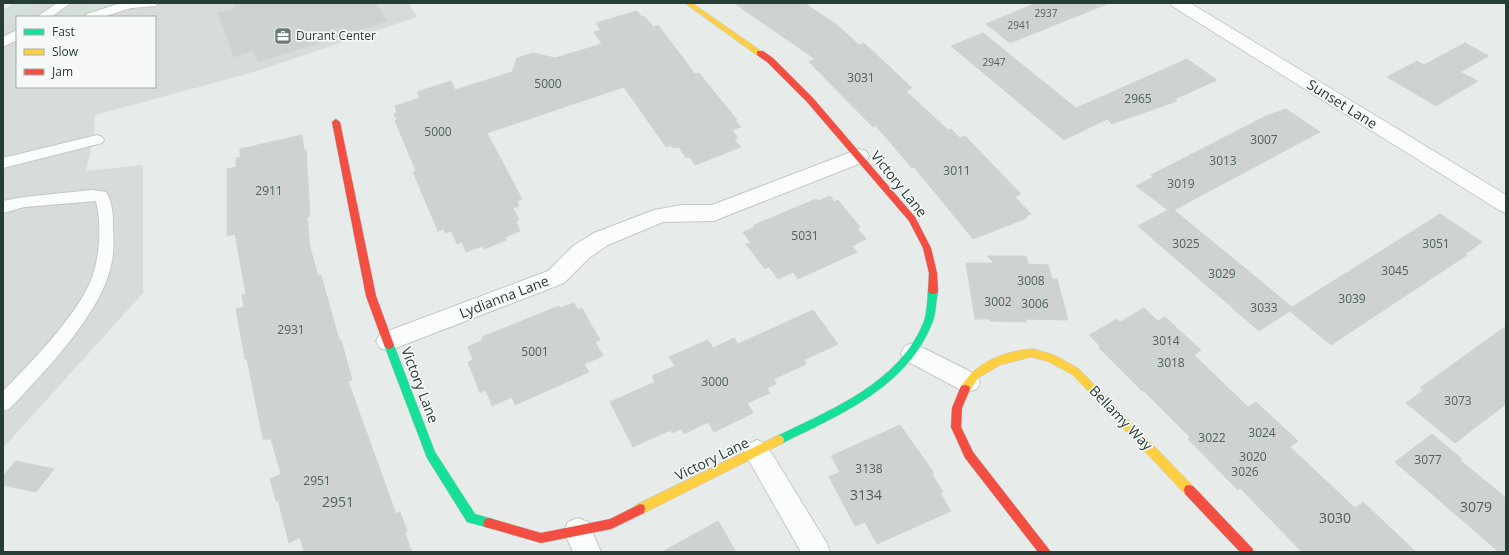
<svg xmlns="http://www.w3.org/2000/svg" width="1509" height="555" viewBox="0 0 1509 555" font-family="'Open Sans',sans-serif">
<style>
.built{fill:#d6dcd9;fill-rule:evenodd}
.green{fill:#d2e2d6}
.building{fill:#ced2d0;stroke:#d0d4d2}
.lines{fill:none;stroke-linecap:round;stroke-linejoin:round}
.lane-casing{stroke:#c4c8c6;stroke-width:2}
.street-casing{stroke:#c4c8c6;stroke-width:2}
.fast-casing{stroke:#c3c8c6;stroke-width:1}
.slow-casing{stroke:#c3c8c6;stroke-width:1}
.jam-casing{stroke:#c3c8c6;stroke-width:1}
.lane{fill:#fbfcfc;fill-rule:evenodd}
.street{fill:#fbfcfc;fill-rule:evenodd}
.fast{fill:#16e098;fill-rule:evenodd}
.slow{fill:#ffcf43;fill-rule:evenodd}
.jam{fill:#f24e42;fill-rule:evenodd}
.labels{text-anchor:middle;stroke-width:3.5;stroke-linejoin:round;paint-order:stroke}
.far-number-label{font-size:10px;fill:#51635c}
.far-poi-label{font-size:12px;fill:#263d35;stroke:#f6f9f7;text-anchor:start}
.number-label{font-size:12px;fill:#51635c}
.street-label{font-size:14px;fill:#263d35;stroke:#f6f9f7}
.near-number-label{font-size:14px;fill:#51635c}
</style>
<rect width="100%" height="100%" fill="#e7ebe9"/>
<path class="built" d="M15,3H409L417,17L254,72L95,115L94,136L86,171L143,165V293L3,448V10ZM17,17H155V87H17Z"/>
<g class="green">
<polygon points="22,3 33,3 3,21 3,14"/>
<polygon points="94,3 114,3 75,17 69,17"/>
</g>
<g class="building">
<polygon points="233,3 375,3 387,21 258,62 253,51 234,57 218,13 235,9"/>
<polygon points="734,3 804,3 836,24 859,45 864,43 912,88 906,91 948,130 951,129 960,138 965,136 1021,194 1015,197 1031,214 1026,216 1027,218 973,239 914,167 912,168 876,126 873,127 809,62 815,59"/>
<polygon points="1036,3 1107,3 1107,4 1010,43 986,24"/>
<polygon points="637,11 642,17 644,16 653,27 658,25 695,74 699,73 737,120 735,120 741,127 732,130 738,138 734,139 741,147 695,165 690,157 686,158 679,147 673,148 671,145 666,147 624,87 487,133 522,199 517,201 519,206 513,208 519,220 516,221 520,231 505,237 507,240 484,249 483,246 466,252 462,242 457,244 451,231 445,233 444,229 438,231 413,172 416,171 395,121 397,120 394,114 397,113 395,106 420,98 417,92 451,81 455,90 512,72 517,58 533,53 555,58 602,44 594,32 601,30 596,23"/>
<polygon points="983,33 1076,108 1187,59 1217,80 1175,99 1177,101 1112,124 1107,119 1064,140 951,46"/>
<polygon points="1465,43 1489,56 1460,72 1478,81 1436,106 1387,77 1417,61 1424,65"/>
<polygon points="1286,109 1320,132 1174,210 1292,307 1440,214 1482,242 1465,254 1467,255 1331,345 1290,311 1259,331 1138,226 1168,210 1136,186 1153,177 1151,175 1266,116"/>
<polygon points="302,135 304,150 306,149 310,216 307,217 310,247 318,276 321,275 339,340 341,340 352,380 348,381 396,514 400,512 407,531 405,534 412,552 304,552 300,537 289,543 278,500 276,501 270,479 281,474 271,439 263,439 247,359 245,359 236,309 244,307 242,295 246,294 235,234 227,236 227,169 236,167 236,158 240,157 240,149"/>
<polygon points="830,196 835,202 838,200 852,217 860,227 857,228 866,239 852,246 857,252 798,279 793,272 778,279 769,267 765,269 746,244 751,243 743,232 755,227 754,225 816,199 818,201"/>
<polygon points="987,256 1026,256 1028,264 1048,265 1052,279 1057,279 1068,320 1026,319 1026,322 990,321 990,319 975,319 966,263 994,263"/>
<polygon points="574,303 578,310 582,308 589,321 600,340 595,342 603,356 584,364 589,372 515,405 512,397 492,406 486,390 480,393 468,362 473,360 468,347 483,340 482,337 559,306 560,308"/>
<polygon points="1144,308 1158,321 1165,317 1201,350 1194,355 1248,407 1256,402 1298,441 1290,447 1355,508 1363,502 1416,552 1302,552 1240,488 1238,490 1188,439 1190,437 1144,391 1142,391 1099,348 1100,346 1089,335 1117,319 1120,322"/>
<polygon points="813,310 838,344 804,360 806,364 774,379 776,384 767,388 770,393 747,403 753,413 714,432 708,422 684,434 681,429 672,433 671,430 633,447 610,402 655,382 652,376 675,366 669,357 708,340 713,348 734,338 738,344"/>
<polygon points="1506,326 1506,404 1455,443 1406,403 1423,391 1420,388"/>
<polygon points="900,425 934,473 932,474 943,492 940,493 951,511 877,544 865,522 855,526 829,477 840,472 831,456"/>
<polygon points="1432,434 1462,459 1460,460 1506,498 1506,552 1499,552 1395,462"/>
<polygon points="16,461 54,469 36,492 3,485 3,476"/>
<polygon points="718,521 736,552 662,552"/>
</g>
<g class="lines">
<defs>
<g id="lane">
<polygon points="57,3 71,3 51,17 37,17"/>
<polygon points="121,3 158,3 156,6 131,8 103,17 85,17 87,14"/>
<polygon points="17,30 17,40 3,47 3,37"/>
<polygon points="97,135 102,137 104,140 102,143 3,168 3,158"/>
<path d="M92,190L106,192C113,203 113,215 113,227C114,243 114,258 109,273C96,317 49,367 17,401L9,409L3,411V391C30,364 73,319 89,285C100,261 102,226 96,201L24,207L3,213V201L24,197Z"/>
</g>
<g id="street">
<polygon points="1170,3 1190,3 1506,195 1506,213 1499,210 1172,6"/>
<polygon points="859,149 866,151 869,156 866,161 721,218 714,221 663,222 608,245 589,258 564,283 388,351 380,348 376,341 380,334 548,271 573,246 594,233 654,210 682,205 712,205"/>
<polygon points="913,343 977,375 980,382 977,389 968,392 959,389 905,360 901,353 905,346"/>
<polygon points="757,440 766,444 826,542 830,552 801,552 744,452 748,444"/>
<polygon points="578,518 588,522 601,552 573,552 564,531 568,522"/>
</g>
<g id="fast">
<path d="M933,287L936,288L938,291C936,301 936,312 933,321C908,387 841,414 783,443L779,445L775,443L774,440L775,437C830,410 900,383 924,321C927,312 927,301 928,291L930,288Z"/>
<polygon points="389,341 392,342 394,345 435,452 475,514 493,519 495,523 493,527 489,528 467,522 427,458 384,345 386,342"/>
</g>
<g id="slow">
<polygon points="685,3 692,3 764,53 760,55 757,55"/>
<path d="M1034,349L1054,355L1079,369L1193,486L1194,490L1193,494L1189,495L1185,494L1073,375L1047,361L1031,357L1000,365L978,378L969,392L965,393L961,392L960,389C973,363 1006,350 1034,349Z"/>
<polygon points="779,435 783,437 784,440 783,443 644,513 640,514 636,513 635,509 636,505"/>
</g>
<g id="jam">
<polygon points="757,51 763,51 773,58 813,98 915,217 931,248 937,273 938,291 936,294 930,294 928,291 929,273 923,248 909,221 807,102 767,62 757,55"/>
<polygon points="336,119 340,122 376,296 394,345 392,348 389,349 386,348 384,345 366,296 332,122"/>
<polygon points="965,385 969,386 970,389 962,408 961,427 973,452 1051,552 1038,552 965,458 951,427 952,408 961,386"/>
<polygon points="1189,485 1193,486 1252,548 1254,552 1240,552 1185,494 1184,490 1185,486"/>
<polygon points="640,504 644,505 645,509 644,513 611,529 541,543 489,528 485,527 483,523 485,519 489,518 541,533 610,519"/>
</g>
</defs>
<use href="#lane" class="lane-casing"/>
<use href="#street" class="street-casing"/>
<use href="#fast" class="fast-casing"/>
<use href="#slow" class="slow-casing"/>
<use href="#jam" class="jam-casing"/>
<use href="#lane" class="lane"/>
<use href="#street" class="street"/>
<use href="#fast" class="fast"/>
<use href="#slow" class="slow"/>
<use href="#jam" class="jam"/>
</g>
<defs>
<symbol id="office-square" viewBox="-11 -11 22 22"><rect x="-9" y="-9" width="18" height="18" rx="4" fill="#6a7a74" stroke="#f6f9f7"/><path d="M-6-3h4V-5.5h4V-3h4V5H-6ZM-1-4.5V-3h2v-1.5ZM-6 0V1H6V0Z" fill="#fff"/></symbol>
</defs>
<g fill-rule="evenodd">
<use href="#office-square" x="273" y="26" width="20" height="20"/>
</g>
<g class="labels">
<g class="far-number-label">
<text x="1046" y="17">2937</text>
<text x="1019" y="29">2941</text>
<text x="994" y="66">2947</text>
</g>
<g class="far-poi-label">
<text x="296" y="40">Durant Center</text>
</g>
<g class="number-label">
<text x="861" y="82">3031</text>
<text x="548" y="88">5000</text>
<text x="1138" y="103">2965</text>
<text x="438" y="136">5000</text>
<text x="1264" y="144">3007</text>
<text x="1223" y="165">3013</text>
<text x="957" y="175">3011</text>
<text x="1181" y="188">3019</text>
<text x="269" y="195">2911</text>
<text x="805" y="240">5031</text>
<text x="1186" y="248">3025</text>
<text x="1436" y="248">3051</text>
<text x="1395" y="275">3045</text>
<text x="1222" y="278">3029</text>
<text x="1031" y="285">3008</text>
<text x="1352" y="303">3039</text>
<text x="998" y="306">3002</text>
<text x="1035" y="308">3006</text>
<text x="1264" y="312">3033</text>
<text x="291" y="334">2931</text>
<text x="1166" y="345">3014</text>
<text x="535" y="356">5001</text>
<text x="1171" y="367">3018</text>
<text x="715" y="386">3000</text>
<text x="1458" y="405">3073</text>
<text x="1262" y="437">3024</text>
<text x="1212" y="442">3022</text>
<text x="1253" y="461">3020</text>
<text x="1428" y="464">3077</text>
<text x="869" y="473">3138</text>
<text x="1245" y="476">3026</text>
<text x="317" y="485">2951</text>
</g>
<g class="street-label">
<text transform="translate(1342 104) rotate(32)" y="5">Sunset Lane</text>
<text transform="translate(899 184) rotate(51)" y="5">Victory Lane</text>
<text transform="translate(504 297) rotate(-21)" y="5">Lydianna Lane</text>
<text transform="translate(420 385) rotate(69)" y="5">Victory Lane</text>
<text transform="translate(1121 418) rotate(46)" y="5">Bellamy Way</text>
<text transform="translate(712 459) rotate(-26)" y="5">Victory Lane</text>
</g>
<g class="near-number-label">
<text x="866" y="500">3134</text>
<text x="338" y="507">2951</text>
<text x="1476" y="512">3079</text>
<text x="1335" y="523">3030</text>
</g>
</g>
<rect width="1509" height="555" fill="none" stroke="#263d35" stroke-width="8"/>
<rect x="16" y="16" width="140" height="72" fill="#f6f9f7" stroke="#a3aea9"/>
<rect x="24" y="29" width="20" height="6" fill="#16e098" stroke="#a3aea9"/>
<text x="52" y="36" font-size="12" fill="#263d35">Fast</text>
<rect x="24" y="49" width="20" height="6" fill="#ffcf43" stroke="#a3aea9"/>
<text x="52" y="56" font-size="12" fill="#263d35">Slow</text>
<rect x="24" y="69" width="20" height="6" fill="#f24e42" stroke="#a3aea9"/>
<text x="52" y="76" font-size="12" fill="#263d35">Jam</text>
</svg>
